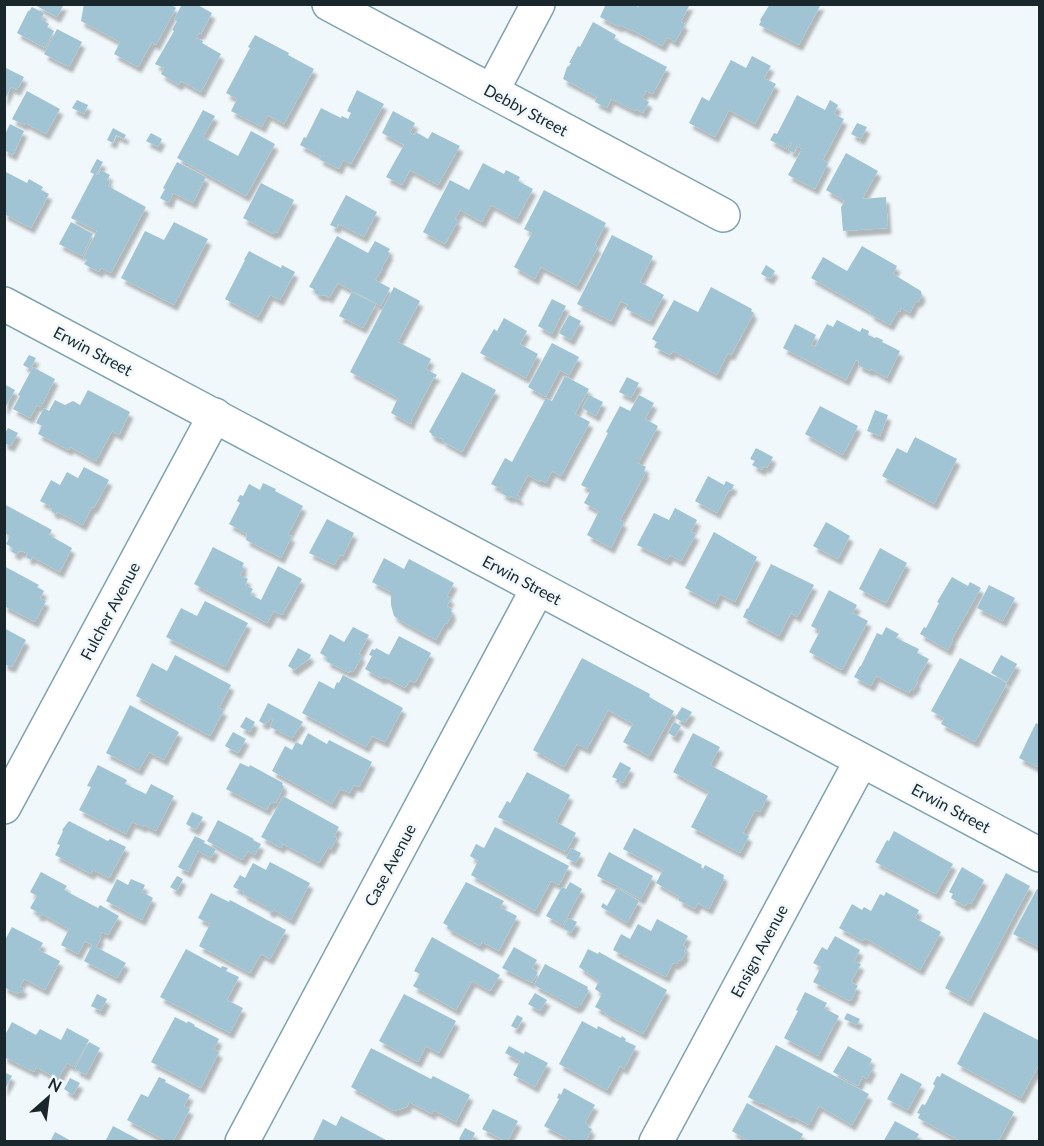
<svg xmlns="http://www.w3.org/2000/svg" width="1044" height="1146" viewBox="0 0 1044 1146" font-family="Lato,sans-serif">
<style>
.building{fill:#a0c4d3;filter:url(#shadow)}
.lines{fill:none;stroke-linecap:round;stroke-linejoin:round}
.street-casing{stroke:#7fa2b0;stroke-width:36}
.street{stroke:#fff;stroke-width:33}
.labels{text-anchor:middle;stroke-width:5;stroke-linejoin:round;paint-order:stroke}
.street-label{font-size:16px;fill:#19272d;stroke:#f1f8fb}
</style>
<defs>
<filter id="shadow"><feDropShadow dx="3.5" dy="6" stdDeviation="1.5" flood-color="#0004"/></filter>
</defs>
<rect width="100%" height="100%" fill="#f1f8fb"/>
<g class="building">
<polygon points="33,4 64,4 57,17"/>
<polygon points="84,4 170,4 176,8 156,45 152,42 138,67 114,54 120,42 81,21"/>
<polygon points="182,4 196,4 212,13 201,34 199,33 196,38 203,41 202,43 221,54 201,92 181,81 179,85 161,74 164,68 155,64 174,31 172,30 177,21 174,20"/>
<polygon points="606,4 634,4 638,7 639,4 690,4 681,22 685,24 675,42 667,37 662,46 632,30 632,31 620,25 619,27 600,17"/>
<polygon points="770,4 821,4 799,45 759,25 761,21 760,20"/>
<polygon points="32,7 44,13 41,19 49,24 47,27 54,31 45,48 17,33 28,11 29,11"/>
<polygon points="593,22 616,35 614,39 667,67 653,94 646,91 642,98 649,102 643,113 636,109 635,111 611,99 607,108 595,102 597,97 563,79 567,67 569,66 571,63 569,63 578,46 580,47"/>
<polygon points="57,29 82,42 69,67 44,54"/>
<polygon points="255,35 289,53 288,55 314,69 284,124 268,115 262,127 231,111 237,99 226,93 250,48 248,47"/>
<polygon points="752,56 771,66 764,78 776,84 755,124 729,110 715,137 689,123 702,97 709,101 731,60 746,68"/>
<polygon points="4,67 24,77 17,90 11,87 4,101"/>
<polygon points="357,90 384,104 351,164 343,160 339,169 319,159 321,156 300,145 304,137 306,138 321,108 341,118 342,116 348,119 351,113 347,111"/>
<polygon points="27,91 60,109 46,134 25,123 24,125 12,119"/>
<polygon points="797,95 825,110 830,100 838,105 834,114 844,119 823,160 828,163 815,189 788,175 802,149 797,146 794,153 788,150 792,143 790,142 786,149 770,140 774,133 777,134"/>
<polygon points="77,100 88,105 84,114 72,108"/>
<polygon points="203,110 215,116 203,137 238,156 251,131 275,144 246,196 177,158"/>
<polygon points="393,111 415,123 410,133 414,135 416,132 428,139 432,132 460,146 438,185 410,170 402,185 386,177 404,145 382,133"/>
<polygon points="857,123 867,127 861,139 851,134"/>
<polygon points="10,124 24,131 13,155 4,150 4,136"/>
<polygon points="113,128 126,135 124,139 116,135 113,143 107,140"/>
<polygon points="151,133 162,139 158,147 146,141"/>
<polygon points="846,153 878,171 862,199 886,197 888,228 843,231 841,207 845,201 826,190"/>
<polygon points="97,159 103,162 96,175 98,175 101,170 110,175 107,180 110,181 108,186 146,207 111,273 101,268 99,272 84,264 87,260 83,258 97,231 71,218 94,174 90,172"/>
<polygon points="177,162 206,177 193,203 173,193 169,203 160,198 165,189 163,188"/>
<polygon points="483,163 504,174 506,170 520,177 518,181 533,189 517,219 491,205 482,222 460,210 455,219 458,221 445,244 423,232 450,180 469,190"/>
<polygon points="4,171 27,183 29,179 43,187 41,190 49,194 31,228 4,214"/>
<polygon points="261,183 294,200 277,233 275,231 273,234 243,218"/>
<polygon points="544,190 606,223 595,245 598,247 577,286 541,267 535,279 514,267 532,233 524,229"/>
<polygon points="346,195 377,212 364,237 338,224 337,228 330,225"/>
<polygon points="71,222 93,234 82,256 59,244"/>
<polygon points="174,222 208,239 174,305 121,278 145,231 164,240"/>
<polygon points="612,235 653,256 640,282 664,295 650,321 626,309 628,305 621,301 611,321 577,304"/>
<polygon points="337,236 368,253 375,241 390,249 388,252 390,253 383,266 383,268 375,280 390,288 381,306 338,283 329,298 325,295 321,296 315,293 314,289 309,287"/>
<polygon points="862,246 897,266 893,274 921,291 922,296 918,302 916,301 910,313 901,308 900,312 898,311 890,325 870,314 871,312 811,278 823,257 847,271"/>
<polygon points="249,251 281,268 282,265 295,272 280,300 270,295 258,317 225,299 245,260 244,260"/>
<polygon points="766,265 775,271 770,279 761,274"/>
<polygon points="394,287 420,301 398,342 431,359 426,369 437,375 435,378 434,377 411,421 412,422 411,424 391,413 398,398 350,372"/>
<polygon points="711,287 752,309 751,311 754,313 731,355 728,353 717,375 673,351 670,355 654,347 657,342 652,339 674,300 698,312"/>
<polygon points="352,292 376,304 363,328 339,316"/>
<polygon points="552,299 566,306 552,334 538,326"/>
<polygon points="569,315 581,321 571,340 559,333"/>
<polygon points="504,318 527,331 520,344 538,354 526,378 480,353 494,329 497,331"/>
<polygon points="837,320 860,332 862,328 869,331 868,335 875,338 876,337 883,340 882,342 900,351 887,378 871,369 870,371 858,365 859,361 856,360 846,380 783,348 795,324 816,335 811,345 815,347 827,324 833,327"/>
<polygon points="552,343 579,357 569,375 560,370 546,397 528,387"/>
<polygon points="29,355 36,358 30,369 23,365"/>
<polygon points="33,367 55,379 41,407 37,405 30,418 13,409 20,396 18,395"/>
<polygon points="462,372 496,390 462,452 442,441 443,439 440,438 440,439 431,435 432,434 429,432"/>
<polygon points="565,376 589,389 575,414 590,422 561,476 552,471 546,483 541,480 540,482 528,475 517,495 520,497 519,500 511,496 510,498 501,493 503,490 491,484 505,458 512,462 546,398 552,401"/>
<polygon points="627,377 639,383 631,398 619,392"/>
<polygon points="4,384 15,390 4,410"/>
<polygon points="88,390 130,412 119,435 112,431 96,461 70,447 69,450 38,434 42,426 36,423 44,408 49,411 55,400 65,405 73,401 80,405"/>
<polygon points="589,395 603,402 596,416 582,408"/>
<polygon points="639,395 654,403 645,419 658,426 638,463 646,467 644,471 646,472 620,520 624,522 611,548 587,535 599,511 584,503 591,490 581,485 608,433 606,432 620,406 630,411"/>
<polygon points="820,406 858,426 843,455 805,434"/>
<polygon points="875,410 888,415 880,436 867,431"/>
<polygon points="8,428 18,433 11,446 4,443 4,435"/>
<polygon points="915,437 957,459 934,504 882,476 897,448 907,453"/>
<polygon points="756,448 773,457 767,468 764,466 762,470 752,465 755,461 750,459"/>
<polygon points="84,467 109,480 94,508 92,507 83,525 57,512 56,514 51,511 52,509 49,507 50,506 40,501 51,480 60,485 67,472 78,478"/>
<polygon points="708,476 724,485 726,481 734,485 731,491 729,490 717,513 695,501"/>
<polygon points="263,483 276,489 275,491 303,506 288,535 292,536 281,558 246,540 247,534 229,524 240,503 237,501 240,495 243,496 249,484 260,490"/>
<polygon points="4,504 52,530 49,535 72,548 60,572 32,557 31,560 26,557 28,554 22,551 21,552 19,551 17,555 11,551 13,548 6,544 10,536 4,533"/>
<polygon points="675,508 697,520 691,532 696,534 681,561 670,555 667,560 637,545 654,513 669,520"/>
<polygon points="327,519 354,533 343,556 340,555 334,565 309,553"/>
<polygon points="826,522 850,536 838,559 813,546"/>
<polygon points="714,532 757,557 735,602 720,594 715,604 685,588"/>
<polygon points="213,547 244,563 242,567 244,568 240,575 248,579 245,585 253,589 250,594 261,600 278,566 302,579 282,615 274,611 267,623 194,584"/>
<polygon points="880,548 907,563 886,603 859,589"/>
<polygon points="384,558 404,569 409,559 454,583 447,596 451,598 447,606 452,609 451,612 453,613 447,624 445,623 436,640 401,621 394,616 391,605 391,592 372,582"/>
<polygon points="771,564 814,585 797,617 791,613 779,636 743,617 747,608 748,609"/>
<polygon points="4,566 39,585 37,587 44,591 40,598 46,601 35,622 4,606"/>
<polygon points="952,577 968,586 970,582 981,588 952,639 953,640 948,650 920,634 924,627 926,628 939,603 937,602"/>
<polygon points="989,585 1015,598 1003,621 977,608"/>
<polygon points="829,590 857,605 853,613 868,621 842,670 809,652 820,631 811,626"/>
<polygon points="205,601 248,623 225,667 166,637 181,608 197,616"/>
<polygon points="353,627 369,635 359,654 362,656 353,672 350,671 349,673 326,661 328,658 320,653 330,634 344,642"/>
<polygon points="886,627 899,634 896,638 919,649 917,653 929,659 916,681 918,682 913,690 911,689 909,693 876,676 871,686 854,677 860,666 861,666 877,633 882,635"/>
<polygon points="4,628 26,640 12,667 4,664"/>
<polygon points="399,636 431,653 415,683 410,680 405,688 384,677 382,679 365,669 372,656 369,655 372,649 375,650 376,648 389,655"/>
<polygon points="298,648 311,655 309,659 294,670 288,666"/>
<polygon points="175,655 231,685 219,708 224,710 210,736 136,696 152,663 167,671"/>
<polygon points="1001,655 1017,664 1007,682 991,673"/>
<polygon points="582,658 650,694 649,697 674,711 649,756 623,742 633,724 608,710 587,749 577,744 564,767 533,750"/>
<polygon points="960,658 1007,683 975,742 941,724 944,718 931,711"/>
<polygon points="343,675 403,708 385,742 372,736 366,747 302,713 319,681 334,689 337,682 339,683"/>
<polygon points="268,703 303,722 292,738 270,727 273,720 271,718 269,721 264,724 259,721"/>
<polygon points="130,705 179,732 164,760 149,752 139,770 106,753"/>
<polygon points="682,707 692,712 685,723 675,718"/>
<polygon points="246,717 255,722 250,732 240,727"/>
<polygon points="674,722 681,726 675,737 668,733"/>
<polygon points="1036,723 1040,725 1040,762 1037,767 1019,758"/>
<polygon points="233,732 246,739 238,753 225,746"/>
<polygon points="308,733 327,744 329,740 372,762 359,787 354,785 350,793 340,789 332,804 272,771 285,746 292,750 296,742 302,745"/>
<polygon points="693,733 720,747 710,765 768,796 760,812 755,810 743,833 749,836 740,853 691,827 709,792 673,772"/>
<polygon points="620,762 631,768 623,783 620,781 619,783 616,782 617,779 612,777"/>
<polygon points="240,763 249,767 250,765 283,783 282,785 284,786 276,803 274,802 272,804 270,803 267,810 226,789"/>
<polygon points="98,765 127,780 125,784 146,794 151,784 174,796 156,831 144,825 143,827 132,822 126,834 79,810 91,787 87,786"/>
<polygon points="527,772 570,795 556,822 576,833 566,852 498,817 507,801 510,803"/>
<polygon points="283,796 339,827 334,836 337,838 331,849 328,847 319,863 283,844 281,848 261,837"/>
<polygon points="192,812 203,817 196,830 186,824"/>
<polygon points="218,820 254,839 253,840 261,844 255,855 248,851 242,860 207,841"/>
<polygon points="69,821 108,841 110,839 126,847 109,878 93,870 91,874 55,855 60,845 57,844 63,831 62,830"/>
<polygon points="495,827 569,866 559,885 551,881 535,911 471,875 478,861 470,856 476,844 484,848"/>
<polygon points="634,828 702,865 701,867 703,869 705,865 724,875 723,879 724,879 709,909 698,903 695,909 678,900 680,897 656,883 663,870 623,849"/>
<polygon points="894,831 953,864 936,894 875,862 887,840 889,841"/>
<polygon points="195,836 205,841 204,843 216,849 211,858 198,851 188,872 178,867"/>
<polygon points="571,848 581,853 576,863 566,858"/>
<polygon points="609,852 653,876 641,899 597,876"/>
<polygon points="270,862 310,883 291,920 274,910 271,912 267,910 267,907 243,894 244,892 233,887 240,875 245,878 253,863 266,870"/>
<polygon points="962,867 984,880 971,904 968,902 965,906 951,898 953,894 949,892"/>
<polygon points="41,872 67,886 64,890 98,908 100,905 119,916 108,935 102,932 99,937 101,938 96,947 126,963 117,978 84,961 92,945 85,941 78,954 61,945 69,929 42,914 41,916 35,914 37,912 30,908 37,896 30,892"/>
<polygon points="1006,873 1030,886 969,1001 945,988"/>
<polygon points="177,876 183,879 177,891 170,887"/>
<polygon points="117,879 128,885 131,879 145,885 142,892 153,898 142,920 106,901"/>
<polygon points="466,882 504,901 500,907 517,916 499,951 482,942 480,946 447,928 448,926 443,923"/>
<polygon points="570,882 582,889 563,925 546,916 562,887 566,889"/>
<polygon points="617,888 639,901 627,923 601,907 603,903 607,906"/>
<polygon points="1037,889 1040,891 1040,948 1013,934"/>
<polygon points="886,892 919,910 915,918 941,932 920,970 865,938 863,941 839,928 852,904 862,910 864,907 871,911 880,894 884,896"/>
<polygon points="211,893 229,902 230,900 286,930 270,959 261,954 250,973 199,946 210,924 198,918"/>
<polygon points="569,918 577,922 571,933 563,928"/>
<polygon points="657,919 688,936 683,945 686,947 684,952 686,953 681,961 679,960 677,964 673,963 666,977 613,950 621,934 630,939 638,924 651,931"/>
<polygon points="12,927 43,943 39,950 60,961 45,990 24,979 20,986 24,988 21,993 18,992 17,994 4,987 4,942"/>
<polygon points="835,936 860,950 854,961 861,964 851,982 858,986 854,991 856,992 850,1001 813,982 821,967 813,963 822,947 827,950"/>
<polygon points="432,937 500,975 490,991 472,981 456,1010 413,986 420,974 414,971"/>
<polygon points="514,947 537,960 532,968 538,972 532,983 502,968"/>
<polygon points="186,949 221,968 222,966 228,968 226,971 239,977 227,1000 243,1008 230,1033 160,997"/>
<polygon points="588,949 598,954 599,952 667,990 643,1034 605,1014 606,1013 595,1007 602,994 595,989 599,981 579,967"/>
<polygon points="545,964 588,987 587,989 589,990 580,1006 578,1006 577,1008 534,985"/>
<polygon points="805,992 827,1003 824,1008 839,1016 818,1056 784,1038 798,1011 796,1010"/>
<polygon points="535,993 547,1000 540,1011 528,1004"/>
<polygon points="97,994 107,999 101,1011 91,1006"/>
<polygon points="404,994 456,1021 439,1053 426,1046 418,1062 379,1041"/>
<polygon points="984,1012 1040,1041 1040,1063 1021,1098 957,1064"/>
<polygon points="847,1013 860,1019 857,1025 844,1019"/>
<polygon points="517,1015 523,1018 517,1029 511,1026"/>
<polygon points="175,1017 187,1023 188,1021 195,1025 194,1026 219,1039 214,1049 219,1052 201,1088 151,1062"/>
<polygon points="582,1021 597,1029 598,1026 621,1038 622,1036 626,1039 625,1041 636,1046 624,1069 620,1066 607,1090 559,1064"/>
<polygon points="12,1022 36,1035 40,1029 61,1040 67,1028 89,1040 74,1067 67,1063 58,1079 36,1067 34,1072 4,1057 4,1037"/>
<polygon points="89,1042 100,1048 86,1075 75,1069"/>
<polygon points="776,1045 869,1094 852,1125 819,1106 809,1125 792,1116 791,1118 762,1103 761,1104 748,1097"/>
<polygon points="509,1046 524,1054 525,1051 548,1063 535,1087 513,1075 520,1061 505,1053"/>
<polygon points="848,1046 872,1059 869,1065 873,1068 867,1079 863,1076 858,1086 833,1072"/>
<polygon points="371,1048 431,1079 433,1076 470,1095 456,1122 434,1110 432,1114 409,1102 407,1107 394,1111 351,1087"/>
<polygon points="4,1072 12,1076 4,1091"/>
<polygon points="901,1073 922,1084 908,1110 887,1099"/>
<polygon points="942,1073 1014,1112 998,1142 962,1142 918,1118 920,1114 917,1113 922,1104 925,1105 935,1086 933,1084 937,1076 940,1077"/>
<polygon points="159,1077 166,1080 165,1082 190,1095 184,1106 190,1109 173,1142 168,1142 127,1120 141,1094 148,1097"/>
<polygon points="70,1078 80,1083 73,1095 64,1089"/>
<polygon points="564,1088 595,1105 585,1123 589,1125 588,1127 592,1129 585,1142 574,1142 544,1126 559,1099 557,1098 559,1093 561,1095"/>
<polygon points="747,1103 803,1134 799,1142 750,1142 732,1131"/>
<polygon points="493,1109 518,1121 507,1142 482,1129"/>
<polygon points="341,1116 386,1140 385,1142 312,1142 323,1119 336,1126"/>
<polygon points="895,1121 919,1134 914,1142 883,1142"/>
<polygon points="113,1126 143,1142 105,1142"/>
<polygon points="465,1128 475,1133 471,1142 463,1142 459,1139"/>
<polygon points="55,1132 73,1142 50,1142"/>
</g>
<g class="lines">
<defs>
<g id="street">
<polyline points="329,4 723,215"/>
<polyline points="492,91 538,4"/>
<polyline points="4,304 1040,855"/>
<polyline points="4,807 215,415"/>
<polyline points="242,1142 538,588"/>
<polyline points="656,1142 861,761"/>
</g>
</defs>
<use href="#street" class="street-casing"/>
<use href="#street" class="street"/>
</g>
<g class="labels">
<g class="street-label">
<text transform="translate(526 110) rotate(28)" y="6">Debby Street</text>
<text transform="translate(93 351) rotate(28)" y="6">Erwin Street</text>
<text transform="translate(522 580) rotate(28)" y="6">Erwin Street</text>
<text transform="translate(110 611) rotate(-62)" y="6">Fulcher Avenue</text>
<text transform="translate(951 808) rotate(28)" y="6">Erwin Street</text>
<text transform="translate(390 865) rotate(-62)" y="6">Case Avenue</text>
<text transform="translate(759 951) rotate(-62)" y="6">Ensign Avenue</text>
</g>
</g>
<rect width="1044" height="1146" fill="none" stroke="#19272d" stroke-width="12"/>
<g transform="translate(48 1098) rotate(28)" stroke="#f1f8fb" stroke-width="4.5" paint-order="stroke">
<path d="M0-4.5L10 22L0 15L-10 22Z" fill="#19272d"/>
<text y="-9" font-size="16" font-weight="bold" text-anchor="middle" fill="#19272d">N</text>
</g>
</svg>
